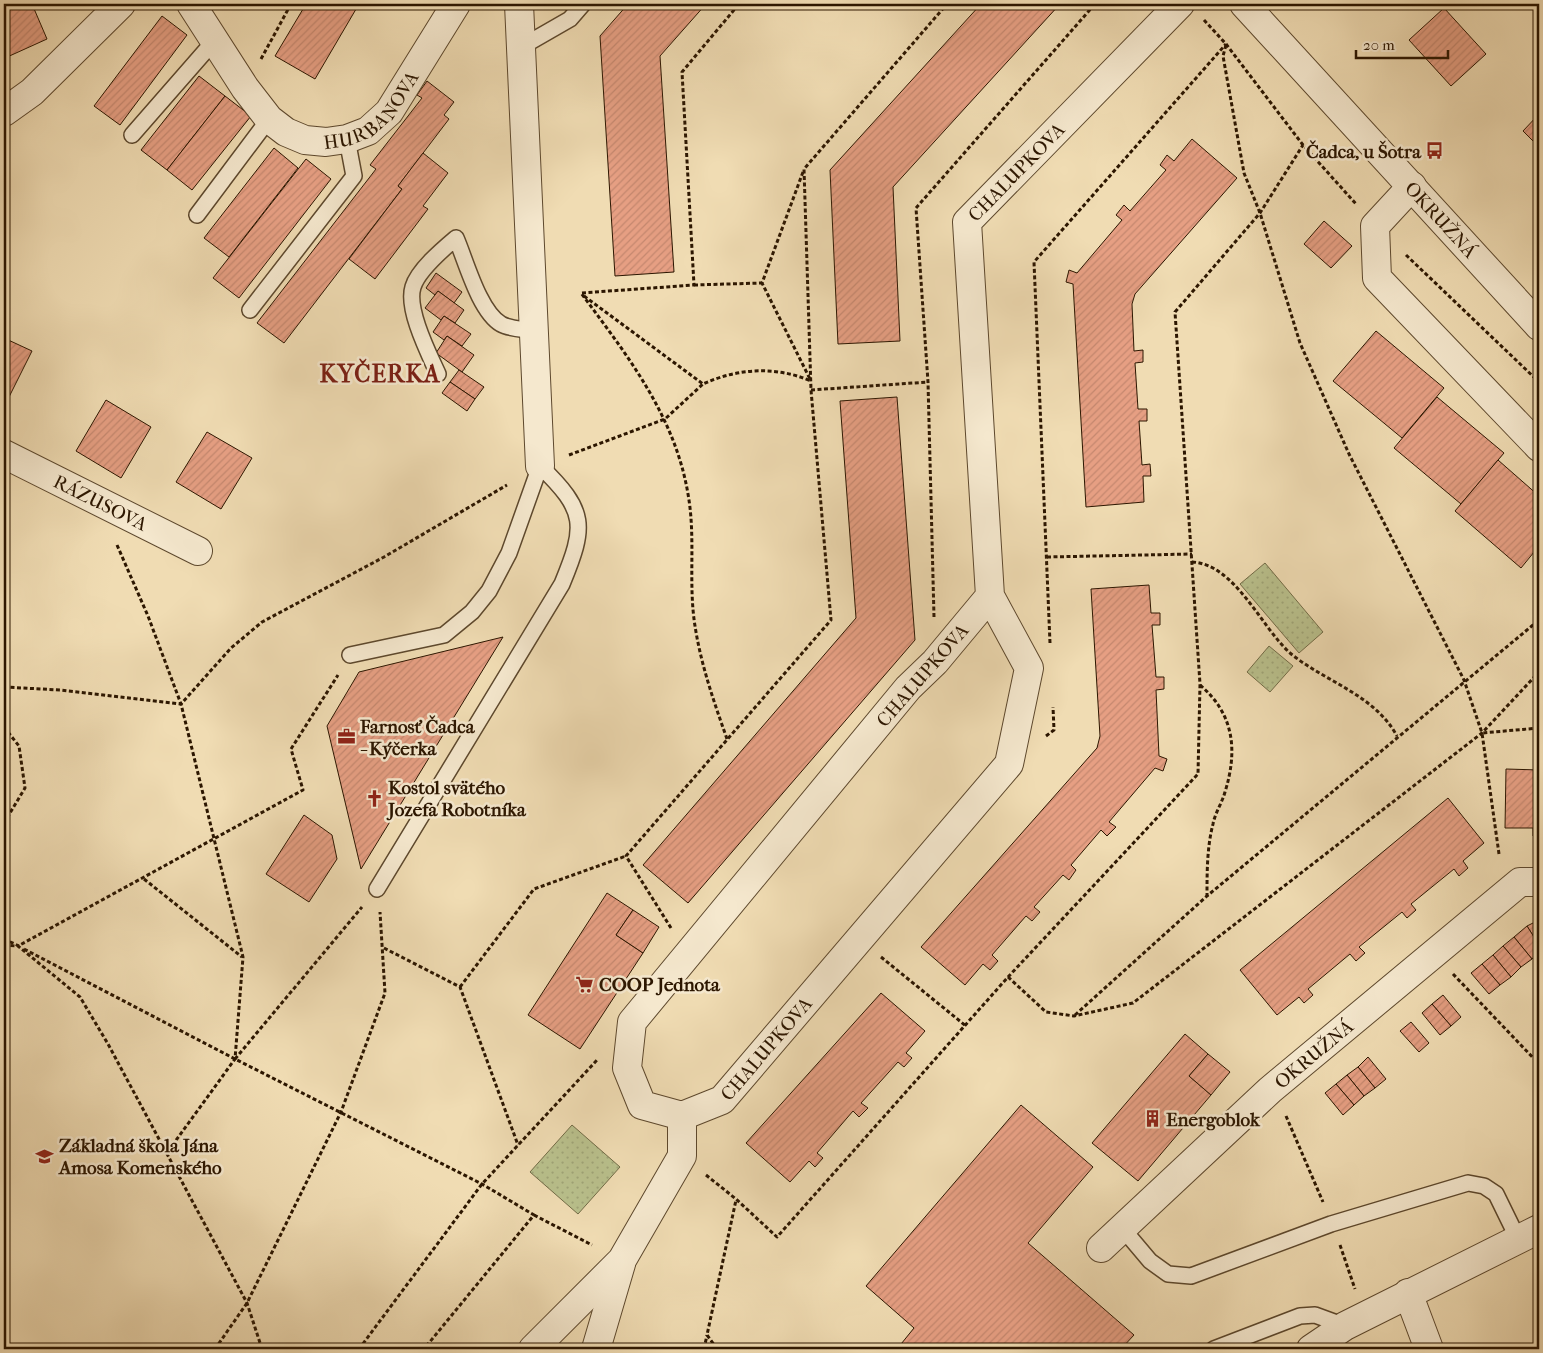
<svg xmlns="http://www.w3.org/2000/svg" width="1543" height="1353" viewBox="0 0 1543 1353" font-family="'IM FELL French Canon',serif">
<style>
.park{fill:url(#park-dots);stroke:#726b46}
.building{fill:url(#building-hatch);stroke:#2c1600}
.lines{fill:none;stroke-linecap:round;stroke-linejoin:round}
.lane-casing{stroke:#5d482d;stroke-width:18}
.street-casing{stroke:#5d482d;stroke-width:30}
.path{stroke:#2c1600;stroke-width:3;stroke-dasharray:4 2.5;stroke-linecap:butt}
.lane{stroke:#f5e8ce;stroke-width:15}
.street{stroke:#f5e8ce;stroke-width:28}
.labels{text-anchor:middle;stroke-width:5;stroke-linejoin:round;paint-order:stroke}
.street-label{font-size:19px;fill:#2c1600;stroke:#f5e8ce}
.poi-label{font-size:19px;font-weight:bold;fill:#2c1600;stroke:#f5e8ce;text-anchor:start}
.district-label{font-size:24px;font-weight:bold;letter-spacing:1px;fill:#7a1f14;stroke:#f5e8ce}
</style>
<defs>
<pattern id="park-dots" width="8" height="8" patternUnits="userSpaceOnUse" patternTransform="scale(1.25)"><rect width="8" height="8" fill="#b9c08c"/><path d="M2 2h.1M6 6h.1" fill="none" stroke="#9fa477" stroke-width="1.8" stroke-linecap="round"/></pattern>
<pattern id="building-hatch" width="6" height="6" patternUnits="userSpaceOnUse" patternTransform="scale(1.25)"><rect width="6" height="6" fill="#e69f83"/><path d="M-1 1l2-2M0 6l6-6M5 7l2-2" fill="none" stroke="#c5886f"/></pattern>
</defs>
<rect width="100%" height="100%" fill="#f0dcb3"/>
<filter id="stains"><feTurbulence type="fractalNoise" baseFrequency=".004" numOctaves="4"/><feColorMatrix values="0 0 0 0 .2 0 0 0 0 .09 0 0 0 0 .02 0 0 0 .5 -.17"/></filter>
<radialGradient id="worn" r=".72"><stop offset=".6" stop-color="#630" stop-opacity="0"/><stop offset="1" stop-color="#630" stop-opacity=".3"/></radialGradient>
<g class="park">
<polygon points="1265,563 1323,632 1299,653 1240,584"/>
<polygon points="1269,646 1293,666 1270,692 1247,672"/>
<polygon points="572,1125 620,1167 578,1214 530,1172"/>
</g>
<g class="building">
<polygon points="4,4 32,4 47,39 5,58"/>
<polygon points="306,4 359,4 315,79 275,56"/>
<polygon points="628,4 706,4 660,56 674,272 615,276 600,36"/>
<polygon points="981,4 1060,4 893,187 900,341 838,344 830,170"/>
<polygon points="1444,8 1486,54 1451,86 1409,40"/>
<polygon points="162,16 187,35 120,125 94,106"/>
<polygon points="199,76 225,96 167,170 141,150"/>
<polygon points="427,81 454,102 444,115 449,119 398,186 402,189 284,343 257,323 376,169 370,165 422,98 417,95"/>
<polygon points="225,96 251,116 192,190 167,170"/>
<polygon points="1539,114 1539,147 1523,131"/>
<polygon points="1192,139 1237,178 1135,294 1132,304 1134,351 1143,350 1143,362 1135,363 1138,409 1147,409 1147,421 1139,421 1142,465 1150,464 1151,476 1143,476 1144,502 1086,507 1073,284 1066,282 1069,270 1077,273 1122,220 1116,215 1124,205 1130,211 1166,170 1160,165 1167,155 1174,161"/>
<polygon points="274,148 298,168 229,257 204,238"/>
<polygon points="423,153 448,173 423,206 428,209 375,279 349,259 402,189 398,186"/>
<polygon points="306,159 331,179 239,298 213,278"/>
<polygon points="1324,221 1352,246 1331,268 1304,244"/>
<polygon points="436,273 462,292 454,303 438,291 435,295 426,288"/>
<polygon points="438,291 464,310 455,323 444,316 441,320 425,308"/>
<polygon points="444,316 471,334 462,346 447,336 444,340 433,332"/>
<polygon points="1376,331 1444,388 1402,438 1333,381"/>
<polygon points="447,336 474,355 462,372 436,353"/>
<polygon points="4,338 32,351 5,405 4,404"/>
<polygon points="459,370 484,387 475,399 450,382"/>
<polygon points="450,382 475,399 467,411 442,393"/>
<polygon points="897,397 915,640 688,903 643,865 856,618 840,401"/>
<polygon points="1437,397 1504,453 1461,504 1394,448"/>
<polygon points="106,400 151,427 121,478 76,451"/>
<polygon points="207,432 252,458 221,509 176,482"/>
<polygon points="1498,460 1539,496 1539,546 1521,568 1455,511"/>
<polygon points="1149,585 1151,613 1160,613 1160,625 1152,625 1156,677 1164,677 1164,689 1156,690 1159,756 1167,759 1163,771 1155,768 1109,822 1116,827 1107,836 1101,830 1071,865 1076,870 1069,880 1063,875 1034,907 1040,912 1032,921 1026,916 992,955 998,961 990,970 983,964 965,985 921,947 1097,748 1100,736 1091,589"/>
<polygon points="503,637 361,869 327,726 359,672"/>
<polygon points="1506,769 1539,770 1539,837 1533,836 1533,828 1505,828"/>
<polygon points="1448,798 1484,843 1463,861 1468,868 1459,876 1454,869 1411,904 1416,910 1407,918 1402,912 1359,947 1365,953 1356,961 1350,954 1308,989 1313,995 1304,1003 1299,997 1277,1015 1240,970"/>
<polygon points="304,815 332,835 337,859 309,902 266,874"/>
<polygon points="607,893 633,910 616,935 643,953 580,1049 528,1015"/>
<polygon points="633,910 659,927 643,953 616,935"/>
<polygon points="1537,921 1539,921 1539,945 1527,926"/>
<polygon points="1527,926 1539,945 1539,953 1532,959 1514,937"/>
<polygon points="1514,937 1532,959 1521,967 1503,946"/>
<polygon points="1503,946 1521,967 1511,977 1493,955"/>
<polygon points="1493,955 1511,977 1500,985 1482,964"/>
<polygon points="1482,964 1500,985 1489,994 1471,973"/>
<polygon points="881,993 925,1031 906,1053 912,1058 904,1067 898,1062 861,1103 868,1108 859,1117 853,1111 817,1153 823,1158 815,1167 809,1161 790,1182 746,1143"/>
<polygon points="1443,995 1461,1017 1451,1026 1432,1004"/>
<polygon points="1432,1004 1451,1026 1440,1035 1422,1013"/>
<polygon points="1411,1022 1429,1043 1419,1052 1400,1031"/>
<polygon points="1185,1034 1208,1054 1189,1076 1211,1095 1138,1181 1092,1143"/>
<polygon points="1208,1054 1230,1072 1211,1095 1189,1076"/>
<polygon points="1368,1057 1386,1079 1375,1088 1358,1067"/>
<polygon points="1358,1067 1375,1088 1364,1096 1347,1075"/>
<polygon points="1347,1075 1364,1096 1354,1105 1336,1084"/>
<polygon points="1336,1084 1354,1105 1343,1115 1325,1093"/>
<polygon points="1021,1105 1093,1167 1028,1243 1134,1335 1121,1349 897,1349 914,1328 866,1286"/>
</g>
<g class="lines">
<defs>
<g id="lane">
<polyline points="523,46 570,19 583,4"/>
<polyline points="132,135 215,40"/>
<polyline points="197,215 269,119"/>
<polyline points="250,310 354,176 347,139"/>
<path d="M438,374C429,354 406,309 413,287C418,270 443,249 456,238C466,261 479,311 501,324C509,329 525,329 535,331"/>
<path d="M350,655L444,635L472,612L489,591L509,553L540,466C587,511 586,526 562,584L377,889"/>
<polyline points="1123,1229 1150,1261 1168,1274 1191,1276 1331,1224 1468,1183 1484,1186 1496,1194 1518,1239"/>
<polyline points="1214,1349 1300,1316 1315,1315 1345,1326"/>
</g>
<g id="street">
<path id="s1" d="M191,4L245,88L269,119L286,132L305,140L326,142L347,139L368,131L389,112L456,4"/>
<polyline points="519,4 540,466"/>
<path id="s2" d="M1244,4L1539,326"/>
<polyline points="4,112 32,92 121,4"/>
<polyline points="1412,186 1375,226 1377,278 1539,447"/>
<path id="s3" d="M4,454L198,551"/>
<path id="s4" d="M990,596L935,662L908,688L632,1022L627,1068L642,1105L682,1116L722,1100L1009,764L1029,668L990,596L967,222L1180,4"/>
<path id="s5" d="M1101,1248L1270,1090L1520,882H1539"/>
<polyline points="1408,1293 1429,1349"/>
<polyline points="533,1349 622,1260 682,1156 682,1116"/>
<polyline points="596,1349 621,1264"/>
<polyline points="1311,1349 1345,1326 1539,1229"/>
</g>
</defs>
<use href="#lane" class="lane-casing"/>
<use href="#street" class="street-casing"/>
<g class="path">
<polyline points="1204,20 1226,44 1303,145 1356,204"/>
<polyline points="1226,45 1223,56 1244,173 1260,213 1300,343 1349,454 1464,680 1482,733"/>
<polyline points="261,59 291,4"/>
<polyline points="803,172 762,283 810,379"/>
<polyline points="1406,255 1539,382"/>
<polyline points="694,285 762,283"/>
<path d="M584,296L703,384C738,368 776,366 811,381"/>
<polyline points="811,390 928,382"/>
<polyline points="569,455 665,419 703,384"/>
<polyline points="117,545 148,616 181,704 243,957 235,1059 166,1154"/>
<polyline points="1047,557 1192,554"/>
<path d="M1192,562C1235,564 1261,627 1290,653C1325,682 1374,694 1397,736"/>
<polyline points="934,617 928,382 916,208 1095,4"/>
<polyline points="1050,643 1034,262 1226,44"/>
<path d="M1200,685C1234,714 1238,750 1225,792C1222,803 1215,813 1213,824C1207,847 1207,872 1207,896"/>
<polyline points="4,687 60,690 181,704 231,648 262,622 384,557 507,485"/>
<polyline points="4,727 19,746 25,788 4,823"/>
<polyline points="1046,736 1054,730 1053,707"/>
<path d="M727,739C714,702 701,665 695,626C688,583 696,538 688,494C675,416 627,355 581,293L694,285L682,72L739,4"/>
<polyline points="1499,854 1482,733 1539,728"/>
<polyline points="144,879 242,957"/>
<polyline points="671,928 626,856 831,620 811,390 804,169 947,4"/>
<polyline points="4,939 19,946"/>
<polyline points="4,945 16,946"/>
<polyline points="384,948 460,987 518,1145"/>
<polyline points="24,949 235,1059 482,1184 534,1215 424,1349"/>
<polyline points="881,957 966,1026"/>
<polyline points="1453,974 1539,1064"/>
<polyline points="1008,977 1046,1012 1074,1016 1133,1003 1482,733 1539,672"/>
<polyline points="460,987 534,889 626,856"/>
<polyline points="1075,1015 1207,896 1539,620"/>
<polyline points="235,1059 362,907"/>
<polyline points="1286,1116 1323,1202"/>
<polyline points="706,1175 736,1199 777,1237 1008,977 1198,774 1200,684 1175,312 1260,213 1303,145"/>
<polyline points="534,1215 592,1245"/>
<polyline points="1340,1245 1355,1289"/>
<polyline points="215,1349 247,1303 341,1112 385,993 380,912"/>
<polyline points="262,1349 247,1303 108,1044 80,997 18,946 303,790 291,749 338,675"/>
<polyline points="359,1349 482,1184 598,1059"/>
<polyline points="704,1349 707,1335"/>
<polyline points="717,1349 707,1335 736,1200"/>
</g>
<use href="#lane" class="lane"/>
<use href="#street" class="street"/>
</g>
<defs>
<symbol id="bus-bare" viewBox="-9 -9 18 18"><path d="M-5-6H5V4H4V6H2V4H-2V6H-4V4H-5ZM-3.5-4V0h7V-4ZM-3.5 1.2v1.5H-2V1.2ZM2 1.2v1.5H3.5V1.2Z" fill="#8f2418" stroke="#f5e8ce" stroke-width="2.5" paint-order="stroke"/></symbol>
<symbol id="office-bare" viewBox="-9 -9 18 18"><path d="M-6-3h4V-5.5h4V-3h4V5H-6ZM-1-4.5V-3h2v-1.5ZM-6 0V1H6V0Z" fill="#8f2418" stroke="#f5e8ce" stroke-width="2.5" paint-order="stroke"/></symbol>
<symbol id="church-bare" viewBox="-9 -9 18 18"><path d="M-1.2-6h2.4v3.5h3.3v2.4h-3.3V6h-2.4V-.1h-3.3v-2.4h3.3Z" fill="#8f2418" stroke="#f5e8ce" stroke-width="2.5" paint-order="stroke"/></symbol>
<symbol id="supermarket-bare" viewBox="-9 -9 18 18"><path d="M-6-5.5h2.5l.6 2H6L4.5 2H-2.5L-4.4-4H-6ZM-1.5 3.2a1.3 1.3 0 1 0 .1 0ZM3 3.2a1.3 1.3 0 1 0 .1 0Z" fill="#8f2418" stroke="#f5e8ce" stroke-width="2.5" paint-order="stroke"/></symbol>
<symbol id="building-bare" viewBox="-9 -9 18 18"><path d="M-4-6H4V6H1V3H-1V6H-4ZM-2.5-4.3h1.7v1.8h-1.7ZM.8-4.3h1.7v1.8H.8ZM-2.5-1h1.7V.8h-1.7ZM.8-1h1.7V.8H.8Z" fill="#8f2418" stroke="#f5e8ce" stroke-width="2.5" paint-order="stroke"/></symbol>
<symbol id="school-bare" viewBox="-9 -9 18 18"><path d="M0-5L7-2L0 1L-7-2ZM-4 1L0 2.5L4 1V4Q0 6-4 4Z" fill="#8f2418" stroke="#f5e8ce" stroke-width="2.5" paint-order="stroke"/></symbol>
</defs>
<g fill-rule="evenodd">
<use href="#bus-bare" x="1422" y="138" width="25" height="25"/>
<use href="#office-bare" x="334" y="724" width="25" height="25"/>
<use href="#church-bare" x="362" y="786" width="25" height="25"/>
<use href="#supermarket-bare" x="572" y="972" width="25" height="25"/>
<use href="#building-bare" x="1140" y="1106" width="25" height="25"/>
<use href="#school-bare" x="32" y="1144" width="25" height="25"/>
</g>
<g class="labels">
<g class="street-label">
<text dy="7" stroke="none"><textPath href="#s1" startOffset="260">HURBANOVA</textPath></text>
<text dy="7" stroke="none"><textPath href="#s4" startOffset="1794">CHALUPKOVA</textPath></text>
<text dy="7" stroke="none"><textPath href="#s2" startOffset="292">OKRUŽNÁ</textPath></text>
<text dy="7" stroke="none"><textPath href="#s3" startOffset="108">RÁZUSOVA</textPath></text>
<text transform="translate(922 675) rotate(-49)" y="7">CHALUPKOVA</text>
<text dy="7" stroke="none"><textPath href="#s4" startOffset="795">CHALUPKOVA</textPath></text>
<text dy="7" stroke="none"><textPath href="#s5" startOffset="288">OKRUŽNÁ</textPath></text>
</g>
<g class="poi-label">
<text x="1421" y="158" text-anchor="end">Čadca, u Šotra</text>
<text x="360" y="733">Farnosť Čadca<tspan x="360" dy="22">- Kýčerka</tspan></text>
<text x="388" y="794">Kostol svätého<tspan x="388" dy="22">Jozefa Robotníka</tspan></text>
<text x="599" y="991">COOP Jednota</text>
<text x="1166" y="1126">Energoblok</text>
<text x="59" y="1152">Základná škola Jána<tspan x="59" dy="22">Amosa Komenského</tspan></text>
</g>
<g class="district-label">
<text x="380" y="382">KYČERKA</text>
</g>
</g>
<rect width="1543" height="1353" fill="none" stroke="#f0dcb3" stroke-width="20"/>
<rect x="5" y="5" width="1533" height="1343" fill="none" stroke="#2c1600" stroke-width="2.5"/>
<rect x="10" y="10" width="1523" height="1333" fill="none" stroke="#2c1600"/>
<path d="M1356 50v8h92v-8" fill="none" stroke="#2c1600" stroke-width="2.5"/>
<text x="1363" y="50" font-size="15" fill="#2c1600" stroke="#f5e8ce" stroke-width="4" paint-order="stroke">20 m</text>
<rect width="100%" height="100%" filter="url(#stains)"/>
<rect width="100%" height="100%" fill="url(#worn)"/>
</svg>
